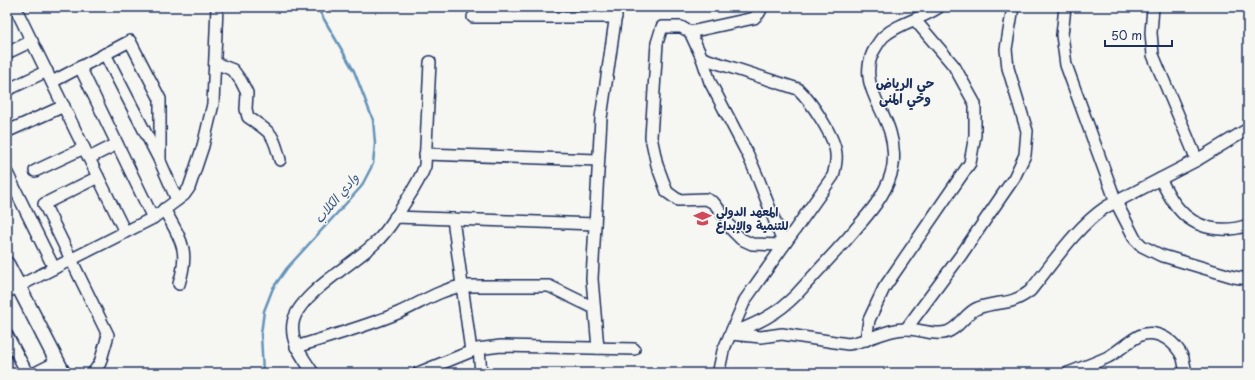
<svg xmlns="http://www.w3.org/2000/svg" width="1255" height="380" viewBox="0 0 1255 380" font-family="'Playpen Sans','Playpen Sans Arabic',sans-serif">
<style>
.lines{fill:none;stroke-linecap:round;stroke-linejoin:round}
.stream{stroke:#6493b9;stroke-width:2.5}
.minor-casing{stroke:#1b2f5e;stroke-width:14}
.major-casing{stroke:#1b2f5e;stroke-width:17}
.minor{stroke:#f6f6f2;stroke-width:11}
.major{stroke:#f6f6f2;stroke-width:14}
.labels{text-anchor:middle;stroke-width:3;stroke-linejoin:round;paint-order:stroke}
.poi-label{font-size:12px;font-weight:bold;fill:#1b2f5e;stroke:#f6f6f2;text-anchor:start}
.neighbourhood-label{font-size:13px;font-weight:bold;fill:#1b2f5e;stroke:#f6f6f2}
.water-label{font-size:13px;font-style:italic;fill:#395984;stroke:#f6f6f2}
</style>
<rect width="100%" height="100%" fill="#f6f6f2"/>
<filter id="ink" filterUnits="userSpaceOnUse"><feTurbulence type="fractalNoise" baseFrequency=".025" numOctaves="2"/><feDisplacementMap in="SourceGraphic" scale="8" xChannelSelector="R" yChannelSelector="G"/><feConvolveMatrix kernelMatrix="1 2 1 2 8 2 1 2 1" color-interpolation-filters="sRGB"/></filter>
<g filter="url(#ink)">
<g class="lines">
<polyline class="stream" points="263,373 261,334 264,311 273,288 287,268 361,187 373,164 375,143 373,120 354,71 317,7"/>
<defs>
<g id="minor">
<polyline points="15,7 125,232"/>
<polyline points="1065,7 1062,35 1066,65 1116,202 1135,239 1142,246 1160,255 1234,277 1248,279"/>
<polyline points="1153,7 1151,33 1153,55 1197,160"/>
<polyline points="473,17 616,17"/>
<polygon points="662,27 681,27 690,32 702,58 710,82 748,155 758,178 784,245 752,244 741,239 732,230 724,216 714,203 706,199 678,200 667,192 657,165 651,137 657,43"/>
<polyline points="690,32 754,18 759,13 762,7"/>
<polyline points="7,53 32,41"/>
<polyline points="105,54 160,161 177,200"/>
<path d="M702,58L798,89C811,101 835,137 836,154C837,162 835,168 833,176L745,300L723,351L719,370L721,373"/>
<path d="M215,63L233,70L241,81L247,93L246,109L248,117C271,133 273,132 280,160"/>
<polyline points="80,67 153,218"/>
<polyline points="52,82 130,41 160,99 160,161"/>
<polyline points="7,90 47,71"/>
<polyline points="8,131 64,106"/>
<polyline points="425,154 598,160"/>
<polyline points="89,158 117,144"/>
<polyline points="35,171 84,148"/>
<polyline points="7,173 54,268"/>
<path d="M1160,179C1166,189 1170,199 1178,208C1195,229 1223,234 1248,225"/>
<path d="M164,209C181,240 190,249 179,284"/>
<polyline points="395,217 595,224"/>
<polyline points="453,219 471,351"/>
<polyline points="7,292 153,218 184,195 189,188 203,146 213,104 217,7"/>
<polyline points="906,329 961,255 1014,178 1025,155 1027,131 1008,68 1006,49 1013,7"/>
<path d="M733,333C758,323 777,314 796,295C813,276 830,258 847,239C863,220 884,199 891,174C895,162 894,145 890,132C882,105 859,82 873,52C876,47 879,41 883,37C898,23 922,19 939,7"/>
<path d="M731,334L761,337L782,334L848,344C867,342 888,328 907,329C920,329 935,336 947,332C960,328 966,312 978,308C999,300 1009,307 1030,291C1053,263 1076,227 1106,207L1197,160L1248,129"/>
<polyline points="7,335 27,373"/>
<polyline points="866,340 869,320 884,288 970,163 975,135 975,104 954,66 915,20"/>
<path d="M296,347C330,336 365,327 398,313C419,304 439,290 462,286H549L594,308"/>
<polyline points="598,348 592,279 601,118 617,7"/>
<polyline points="479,349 481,373"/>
<polyline points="35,373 57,362"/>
<polyline points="93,373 100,363 108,335 44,204 98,177"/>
<path d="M313,373C303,357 290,343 293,323C297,295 355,263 375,243C383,236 390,226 396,217C406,200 418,185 425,166L430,62"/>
<polyline points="418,373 477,349 501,346 634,349"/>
<path d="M1068,373C1081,368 1095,363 1108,357C1119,351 1131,339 1141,335C1158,329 1176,342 1183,358C1184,363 1185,368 1186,373"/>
</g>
<polyline id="major" points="7,264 63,373"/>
</defs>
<use href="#minor" class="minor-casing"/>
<use href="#major" class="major-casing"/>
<use href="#minor" class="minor"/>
<use href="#major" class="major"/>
</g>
</g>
<defs>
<symbol id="school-bare" viewBox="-9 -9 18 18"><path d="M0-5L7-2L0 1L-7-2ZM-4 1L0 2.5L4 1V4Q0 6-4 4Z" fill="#d1495b" stroke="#f6f6f2" stroke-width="2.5" paint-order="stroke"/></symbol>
</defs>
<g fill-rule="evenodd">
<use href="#school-bare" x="690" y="206" width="25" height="25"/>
</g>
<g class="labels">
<g class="poi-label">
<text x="716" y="216">المعهد الدولي<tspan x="716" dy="14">للتنمية والإبداع</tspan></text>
</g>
<g class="neighbourhood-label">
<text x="905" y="88">حي الرياض<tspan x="905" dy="15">وحي المنى</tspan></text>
</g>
<g class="water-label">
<text transform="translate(336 198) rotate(-50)" y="5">وادي الكلاب</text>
</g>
</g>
<rect width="1255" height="380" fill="none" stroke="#f6f6f2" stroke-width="24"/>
<rect x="12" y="12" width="1231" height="356" fill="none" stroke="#1b2f5e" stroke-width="1.5" filter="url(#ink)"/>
<path d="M1105 40v6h67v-6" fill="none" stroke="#1b2f5e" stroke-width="2"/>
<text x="1111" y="40" font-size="12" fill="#1b2f5e" stroke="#f6f6f2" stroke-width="3" paint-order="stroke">50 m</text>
</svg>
